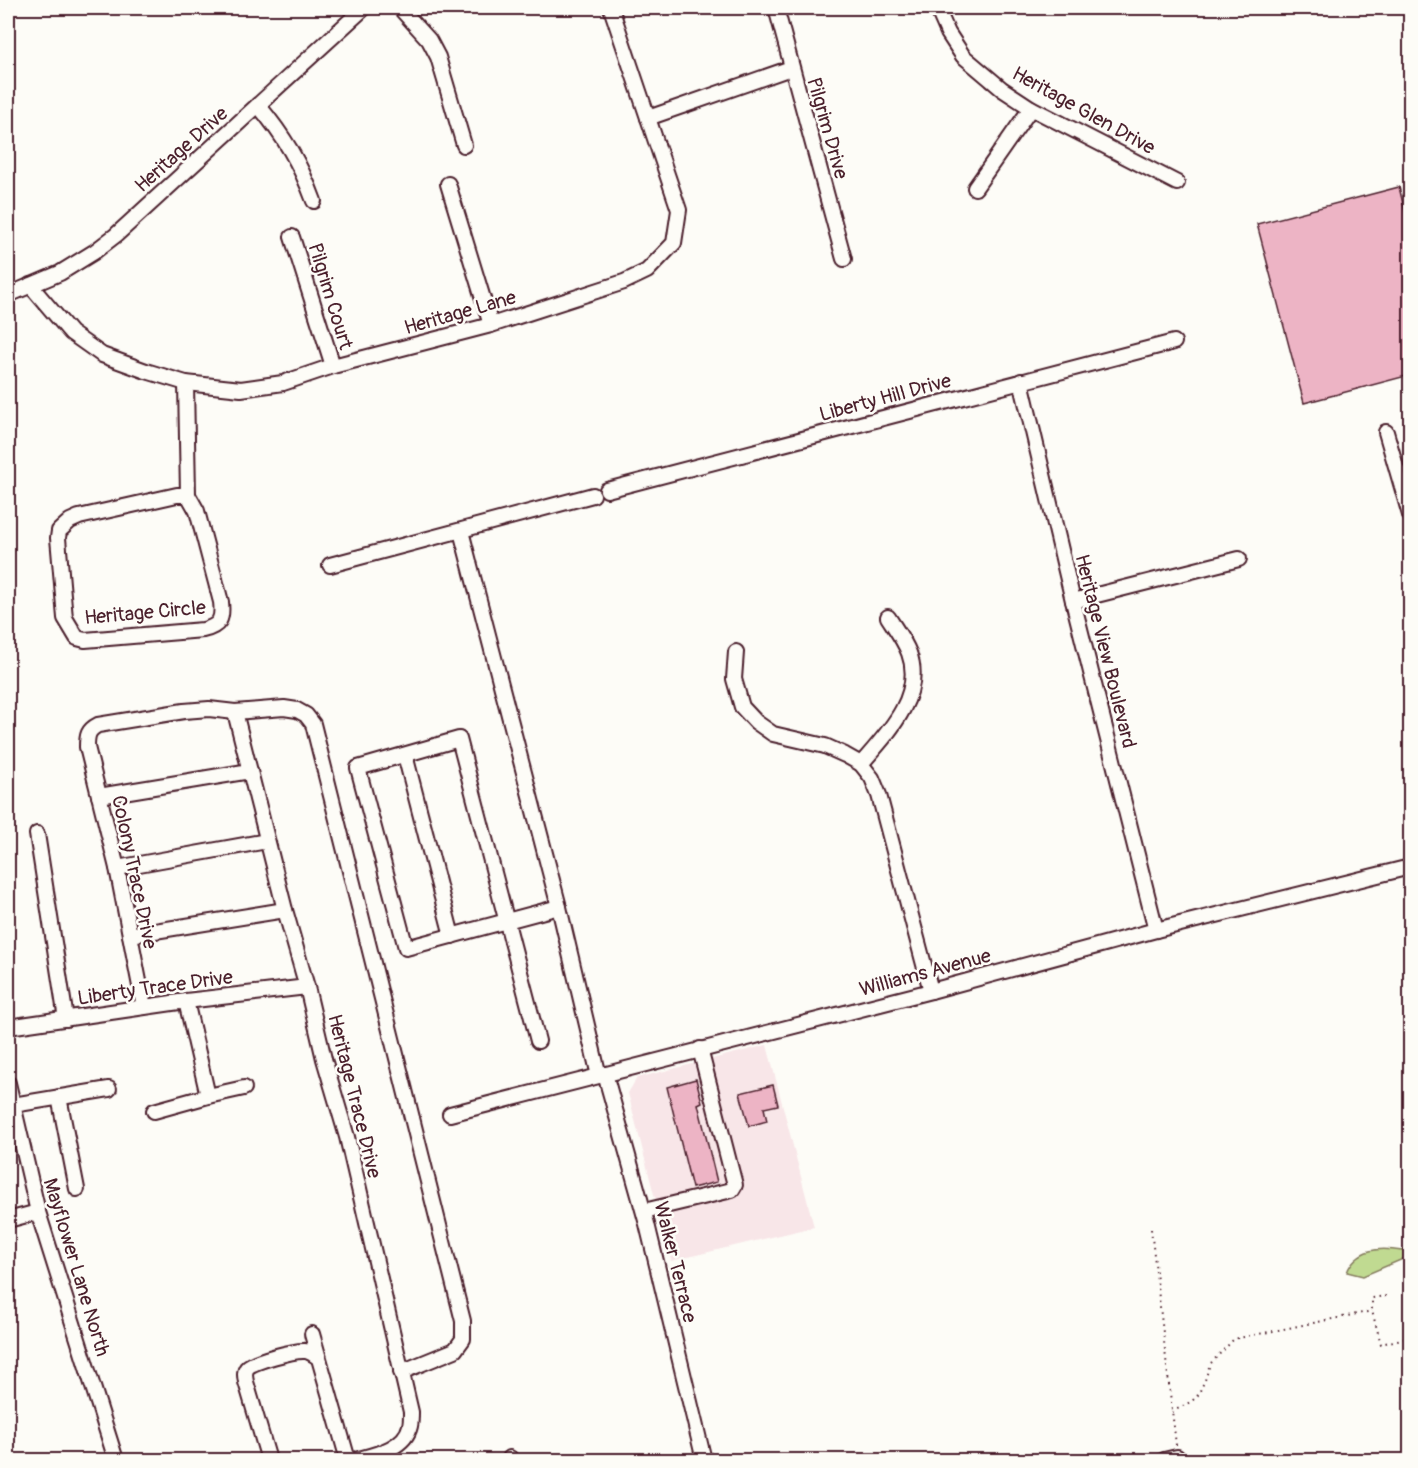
<svg xmlns="http://www.w3.org/2000/svg" width="1418" height="1468" viewBox="0 0 1418 1468" font-family="Pangolin,sans-serif">
<style>
.built{fill:#f8e6e8}
.green{fill:#c0da91;stroke:#857c5e;stroke-width:1.5}
.building{fill:#edb4c5;stroke:#4a1f2b;stroke-width:1.5}
.lines{fill:none;stroke-linecap:round;stroke-linejoin:round}
.minor-casing{stroke:#4a1f2b;stroke-width:18}
.path{stroke:#4a1f2b;stroke-width:2;stroke-dasharray:1.5 4.5;stroke-linecap:butt}
.minor{stroke:#fdfcf7;stroke-width:14}
.labels{text-anchor:middle;stroke-width:5;stroke-linejoin:round;paint-order:stroke}
.street-label{font-size:20px;fill:#4a1f2b;stroke:#fdfcf7}
</style>
<rect width="100%" height="100%" fill="#fdfcf7"/>
<filter id="ink" filterUnits="userSpaceOnUse"><feTurbulence type="fractalNoise" baseFrequency=".0167" numOctaves="2"/><feDisplacementMap in="SourceGraphic" scale="12" xChannelSelector="R" yChannelSelector="G"/><feConvolveMatrix kernelMatrix="1 2 1 2 8 2 1 2 1" color-interpolation-filters="sRGB"/></filter>
<g filter="url(#ink)">
<polygon class="built" points="767,1045 814,1227 671,1261 628,1093 637,1078"/>
<path class="green" d="M1410,1242V1256L1363,1276L1347,1272C1357,1248 1379,1247 1402,1251Z"/>
<g class="building">
<polygon points="1399,187 1410,232 1410,375 1304,403 1257,224"/>
<polygon points="696,1079 702,1102 698,1104 717,1182 692,1188 667,1087"/>
<polygon points="773,1085 778,1105 764,1108 767,1121 749,1126 740,1093"/>
</g>
<g class="lines">
<defs>
<g id="minor">
<polyline points="400,8 429,40 438,57 464,145"/>
<polyline points="776,8 844,259"/>
<polyline points="937,8 948,33 963,56 1002,89 1031,108 1177,183"/>
<path d="M258,105C284,136 300,163 314,201"/>
<polyline points="648,118 791,68"/>
<polyline points="448,184 491,325"/>
<polyline points="975,188 1031,108"/>
<polyline points="292,237 333,366"/>
<polyline points="30,285 71,333 102,355 146,371 186,383 241,389 283,383 333,366 491,325 624,282 647,271 674,243 679,210 611,8"/>
<polyline points="8,295 60,273 94,252 116,235 364,8"/>
<polyline points="1021,381 1073,601 1156,930"/>
<path d="M186,383L188,495L197,511L221,602C223,619 220,626 203,630L85,640L77,638L65,618L58,538L59,531L70,521L79,517L177,495H188"/>
<polyline points="1386,432 1410,515"/>
<polyline points="607,490 1174,342"/>
<polyline points="461,531 559,907 599,1076"/>
<polyline points="330,565 593,495"/>
<polyline points="1073,601 1239,559"/>
<polyline points="736,652 734,679 742,707 756,722 773,734 825,746 845,755 861,764 872,778 879,795 931,991"/>
<path d="M235,712L285,910L307,987L324,1059L347,1137L411,1412C411,1416 411,1422 410,1426C405,1449 373,1455 355,1460"/>
<polyline points="405,755 452,936"/>
<path d="M861,764C886,735 925,696 909,653C904,640 895,628 888,617"/>
<polyline points="99,796 250,771"/>
<polyline points="37,834 66,1019"/>
<polyline points="117,868 267,841"/>
<polyline points="130,935 285,910"/>
<path d="M144,1007L117,868L87,747C87,735 88,730 98,725L184,711L209,709L235,712L284,708L297,710L306,715L313,724L463,1321V1339L455,1350L401,1372"/>
<polyline points="8,1027 186,1001 307,987"/>
<polyline points="538,1041 459,739 358,768 406,948 559,907"/>
<polyline points="605,1074 647,1224 704,1460"/>
<polyline points="8,1083 38,1212 116,1460"/>
<polyline points="208,1096 244,1088"/>
<polyline points="59,1097 77,1189"/>
<polyline points="13,1105 109,1089"/>
<polyline points="154,1111 208,1096 186,1001"/>
<polyline points="450,1114 931,991 1156,930 1410,867"/>
<polyline points="644,1211 732,1190 735,1185 700,1049"/>
<polyline points="8,1220 38,1212"/>
<polyline points="312,1334 348,1460"/>
<polyline points="510,1458 511,1460"/>
<path d="M269,1460L246,1382C245,1377 244,1372 247,1368C252,1361 296,1350 305,1351C309,1351 314,1355 318,1357"/>
<polyline points="1164,1460 1177,1457"/>
</g>
</defs>
<use href="#minor" class="minor-casing"/>
<g class="path">
<polyline points="1151,1229 1176,1445"/>
<polyline points="1386,1296 1372,1298 1372,1311 1381,1344 1410,1337"/>
<polyline points="1172,1412 1192,1401 1198,1395 1205,1380 1210,1364 1234,1339 1372,1311"/>
</g>
<use href="#minor" class="minor"/>
</g>
</g>
<g class="labels">
<g class="street-label">
<text transform="translate(1084 110) rotate(29)" y="7">Heritage Glen Drive</text>
<text transform="translate(828 128) rotate(74)" y="7">Pilgrim Drive</text>
<text transform="translate(181 149) rotate(-42)" y="7">Heritage Drive</text>
<text transform="translate(331 296) rotate(73)" y="7">Pilgrim Court</text>
<text transform="translate(460 312) rotate(-16)" y="7">Heritage Lane</text>
<text transform="translate(885 397) rotate(-15)" y="7">Liberty Hill Drive</text>
<text transform="translate(145 612) rotate(-5)" y="7">Heritage Circle</text>
<text transform="translate(1106 651) rotate(76)" y="7">Heritage View Boulevard</text>
<text transform="translate(135 872) rotate(78)" y="7">Colony Trace Drive</text>
<text transform="translate(925 972) rotate(-15)" y="7">Williams Avenue</text>
<text transform="translate(155 987) rotate(-8)" y="7">Liberty Trace Drive</text>
<text transform="translate(355 1096) rotate(76)" y="7">Heritage Trace Drive</text>
<text transform="translate(676 1262) rotate(76)" y="7">Walker Terrace</text>
<text transform="translate(77 1267) rotate(73)" y="7">Mayflower Lane North</text>
</g>
</g>
<rect width="1418" height="1468" fill="none" stroke="#fdfcf7" stroke-width="30"/>
<rect x="15" y="15" width="1388" height="1438" fill="none" stroke="#4a1f2b" stroke-width="2" filter="url(#ink)"/>
</svg>
